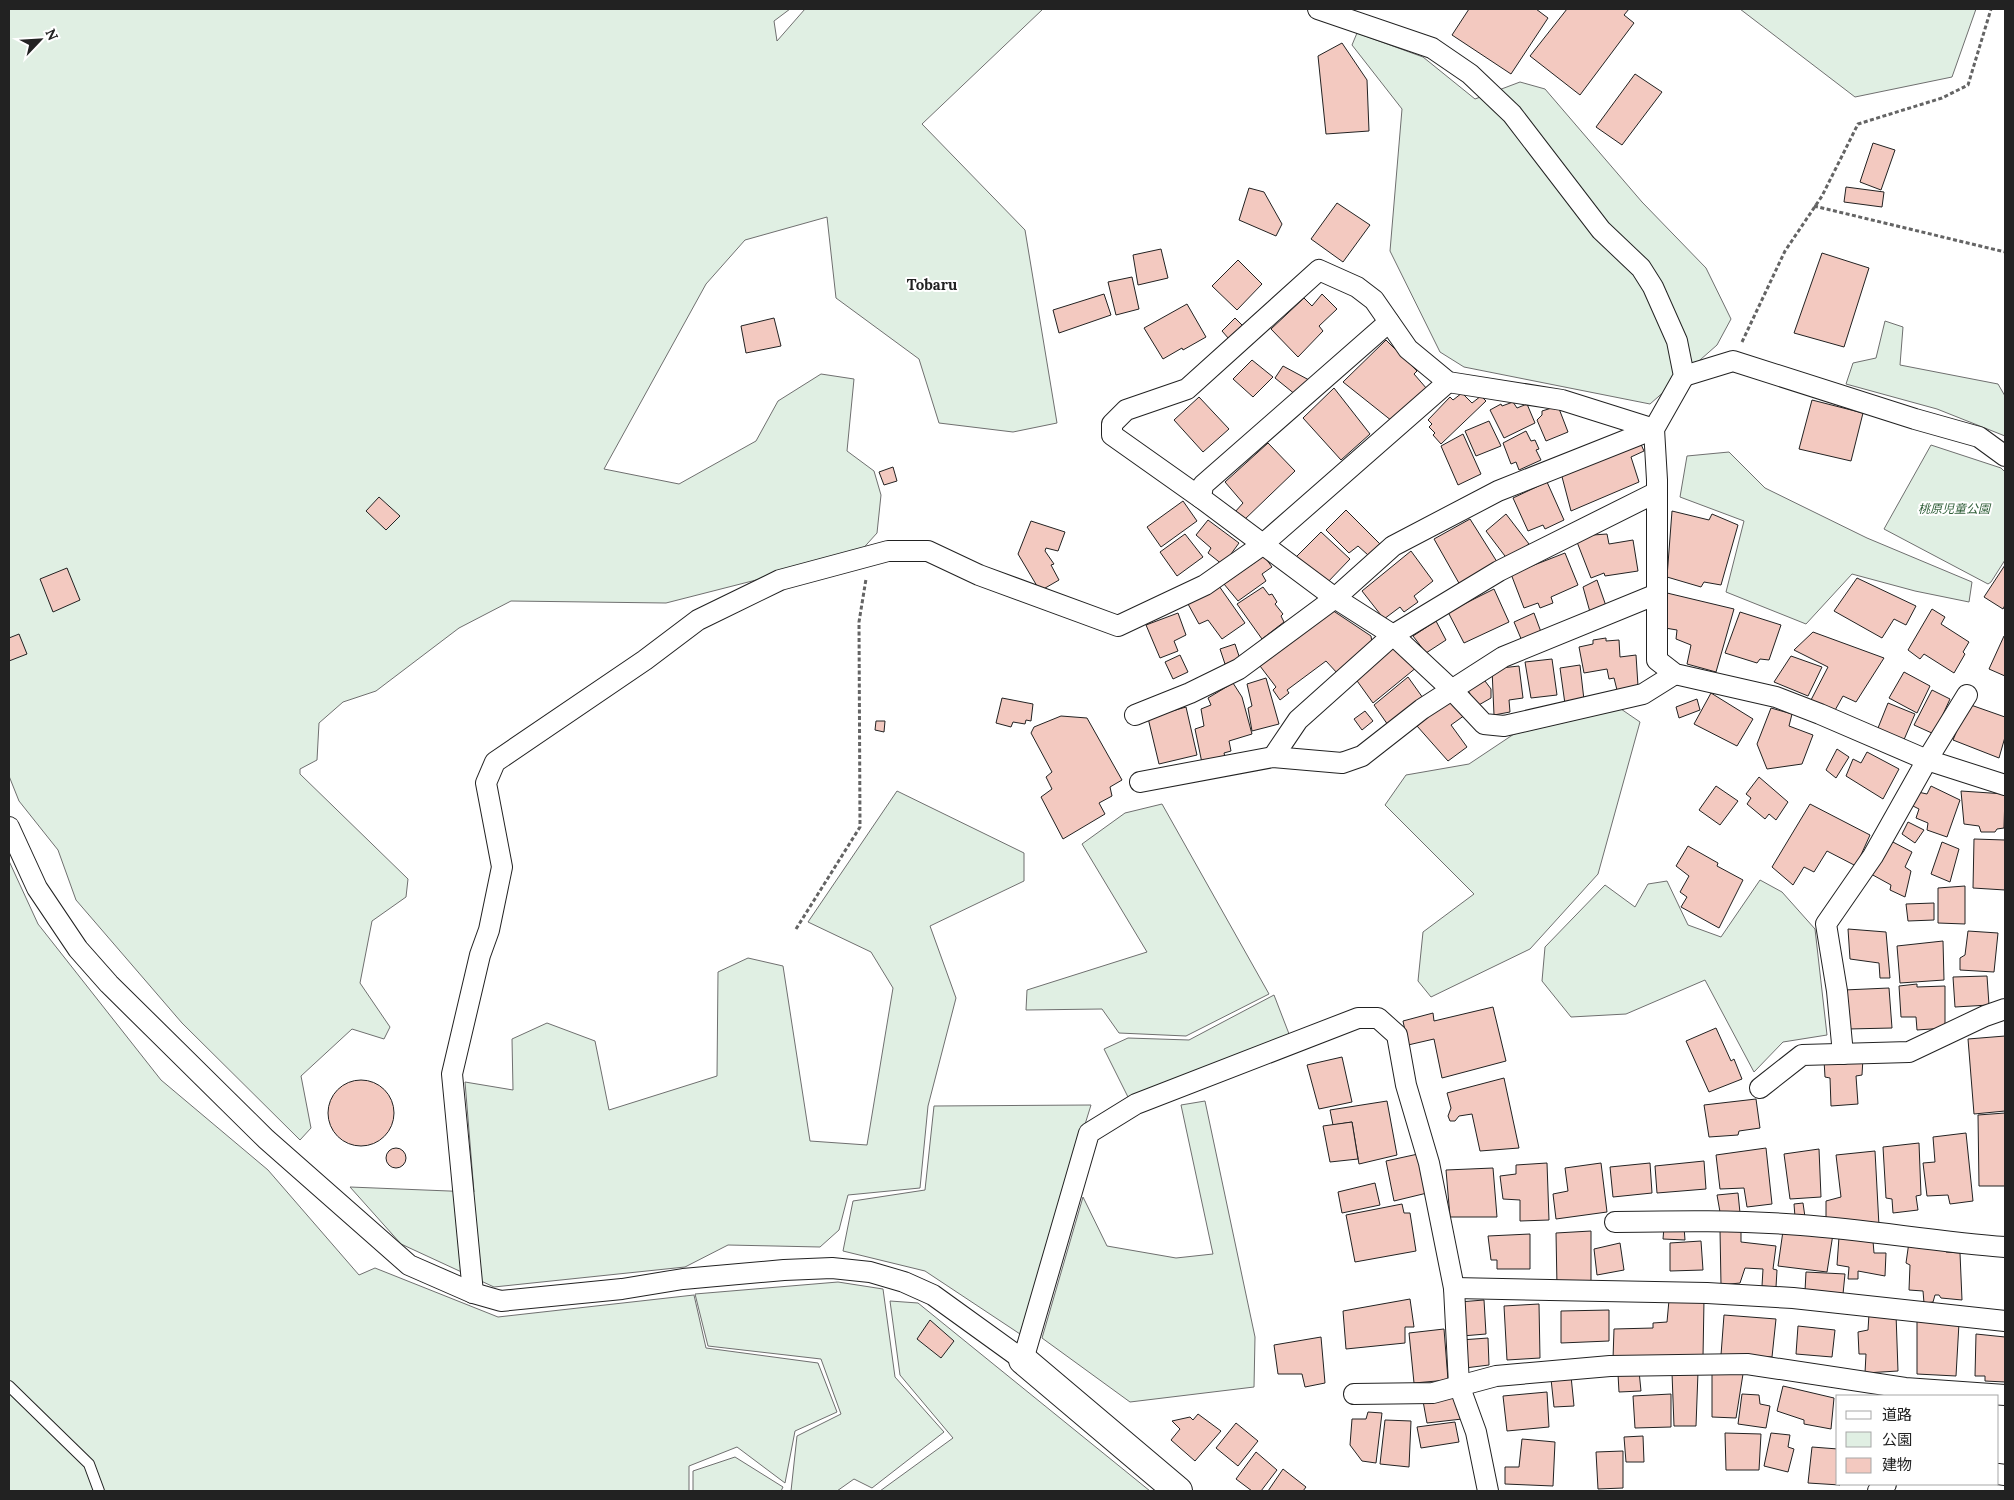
<svg xmlns="http://www.w3.org/2000/svg" width="2014" height="1500" viewBox="0 0 2014 1500" font-family="Lora,'Noto Sans JP',serif">
<style>
.green{fill:#e0efe3;stroke:#6f6f6f}
.building{fill:#f3c9c0;stroke:#222}
.lines{fill:none;stroke-linecap:round;stroke-linejoin:round}
.lane-casing{stroke:#222;stroke-width:12}
.street-casing{stroke:#222;stroke-width:22}
.secondary-casing{stroke:#222;stroke-width:30}
.path{stroke:#646464;stroke-width:3;stroke-dasharray:4 2.5;stroke-linecap:butt}
.lane{stroke:#fff;stroke-width:10}
.street{stroke:#fff;stroke-width:20}
.secondary{stroke:#fff;stroke-width:28}
.labels{text-anchor:middle;stroke-width:4;stroke-linejoin:round;paint-order:stroke}
.park-label{font-size:12px;font-style:italic;fill:#2f5e38;stroke:#fff}
.quarter-label{font-size:15px;font-weight:bold;fill:#222;stroke:#fff}
</style>
<rect width="100%" height="100%" fill="#fff"/>
<g class="green">
<polygon points="9,9 790,9 774,21 777,41 805,9 1043,9 922,124 1025,230 1057,423 1013,432 939,423 919,359 836,298 827,217 745,240 706,284 604,469 679,484 756,441 778,401 821,374 854,379 847,451 874,471 881,495 877,533 858,554 666,603 511,601 459,628 376,691 343,702 319,723 317,760 300,769 300,774 408,879 406,897 372,921 360,983 390,1027 384,1039 352,1029 301,1076 311,1128 300,1140 182,1023 76,900 58,850 19,801 9,776"/>
<polygon points="1740,9 1976,9 1952,77 1855,97"/>
<polygon points="1357,33 1423,57 1475,99 1520,82 1545,89 1642,202 1706,268 1731,319 1717,345 1650,404 1464,367 1440,352 1390,251 1402,109 1352,45"/>
<polygon points="1885,321 1903,327 1900,365 1998,384 2005,396 2005,436 1937,409 1846,384 1853,363 1876,358"/>
<polygon points="1931,445 2001,468 2005,472 2005,560 1991,582 1988,584 1884,529"/>
<polygon points="1729,452 1765,488 1867,538 1972,582 1969,602 1915,591 1852,574 1806,624 1726,592 1744,521 1680,497 1687,456"/>
<polygon points="1621,709 1640,722 1598,874 1530,949 1431,997 1418,981 1423,932 1474,894 1385,805 1406,775 1469,764 1514,734"/>
<polygon points="897,791 1024,853 1024,881 930,926 956,998 928,1106 920,1188 848,1195 839,1230 820,1247 728,1245 685,1267 494,1287 401,1244 350,1187 474,1192 465,1082 513,1090 512,1039 547,1023 595,1041 609,1110 717,1076 718,972 748,958 783,966 810,1141 867,1145 893,988 871,952 808,922"/>
<polygon points="1162,804 1269,994 1186,1036 1119,1033 1102,1009 1026,1010 1027,990 1147,952 1082,844 1125,813"/>
<polygon points="9,861 38,924 161,1080 268,1170 359,1275 375,1268 498,1317 694,1295 706,1348 818,1363 837,1412 795,1431 785,1483 737,1447 689,1466 689,1491 9,1491"/>
<polygon points="1760,880 1782,892 1815,929 1827,1035 1783,1042 1754,1072 1705,980 1626,1014 1571,1017 1542,981 1545,947 1605,885 1635,907 1648,884 1667,881 1688,925 1721,937"/>
<polygon points="1274,995 1291,1039 1129,1099 1104,1049 1128,1038 1189,1040"/>
<polygon points="1205,1101 1255,1337 1254,1387 1130,1402 1042,1338 1083,1197 1107,1246 1176,1258 1213,1254 1181,1105"/>
<polygon points="1091,1105 1020,1334 925,1271 843,1251 853,1201 925,1190 934,1106"/>
<polygon points="838,1282 883,1289 895,1377 944,1432 872,1488 854,1479 837,1491 791,1491 797,1436 841,1414 821,1359 708,1346 695,1294"/>
<polygon points="890,1301 918,1303 1150,1491 880,1491 953,1438 900,1375"/>
<polygon points="735,1457 783,1487 781,1491 693,1491 693,1471"/>
</g>
<g class="building">
<polygon points="1469,9 1536,9 1548,18 1511,74 1452,35"/>
<polygon points="1567,9 1629,9 1624,15 1634,23 1580,95 1530,56"/>
<polygon points="1342,43 1367,80 1369,131 1326,134 1318,56"/>
<polygon points="1635,74 1662,92 1622,145 1596,127"/>
<polygon points="1873,143 1895,150 1881,190 1860,182"/>
<polygon points="1846,187 1884,192 1882,207 1844,202"/>
<polygon points="1249,188 1264,192 1282,224 1276,236 1239,220"/>
<polygon points="1337,203 1370,225 1343,262 1311,239"/>
<polygon points="1161,249 1168,278 1138,285 1133,255"/>
<polygon points="1822,253 1869,268 1844,347 1794,333"/>
<polygon points="1238,260 1262,284 1237,310 1212,286"/>
<polygon points="1132,277 1139,309 1116,315 1108,282"/>
<polygon points="1104,294 1111,315 1059,333 1053,310"/>
<polygon points="1322,294 1337,309 1319,326 1323,331 1298,357 1271,329 1304,298 1312,306"/>
<polygon points="1187,304 1206,337 1183,350 1182,348 1163,359 1144,328"/>
<polygon points="774,318 781,346 746,353 741,326"/>
<polygon points="1235,318 1243,326 1229,339 1222,331"/>
<polygon points="1386,340 1417,371 1414,374 1427,389 1392,421 1343,382"/>
<polygon points="1252,360 1273,377 1253,397 1233,379"/>
<polygon points="1283,366 1309,380 1296,395 1275,378"/>
<polygon points="1334,388 1370,434 1341,460 1303,418"/>
<polygon points="1462,393 1472,403 1481,396 1486,401 1441,444 1433,435 1435,433 1429,427 1432,424 1428,420 1450,397 1453,400"/>
<polygon points="1199,397 1229,429 1203,452 1174,420"/>
<polygon points="1812,400 1863,413 1851,461 1799,449"/>
<polygon points="1513,402 1517,408 1527,404 1535,423 1504,438 1490,410 1501,404 1502,406"/>
<polygon points="1558,406 1568,432 1546,441 1537,420 1542,415 1542,411"/>
<polygon points="1489,421 1501,446 1476,456 1465,431"/>
<polygon points="1526,431 1531,441 1535,440 1539,449 1536,450 1541,460 1519,470 1516,462 1511,464 1503,443"/>
<polygon points="1463,434 1481,474 1458,485 1441,446"/>
<polygon points="1640,442 1644,451 1631,457 1639,482 1571,511 1561,473"/>
<polygon points="1268,443 1295,471 1243,521 1235,512 1243,503 1225,482"/>
<polygon points="893,467 897,481 884,485 879,472"/>
<polygon points="1547,482 1564,520 1545,529 1543,525 1528,531 1513,498"/>
<polygon points="379,497 400,516 386,530 366,511"/>
<polygon points="1183,501 1197,521 1161,547 1147,527"/>
<polygon points="1346,510 1380,544 1368,555 1358,546 1349,553 1326,530"/>
<polygon points="1672,511 1709,520 1712,514 1738,525 1721,585 1704,582 1701,587 1667,577"/>
<polygon points="1506,514 1529,544 1508,560 1486,531"/>
<polygon points="1470,519 1499,565 1460,585 1434,539"/>
<polygon points="1208,520 1239,543 1223,565 1208,553 1211,548 1196,535"/>
<polygon points="1031,521 1065,532 1058,551 1046,548 1045,551 1054,564 1051,565 1059,580 1040,591 1018,554"/>
<polygon points="1321,532 1350,559 1325,585 1296,557"/>
<polygon points="1185,534 1203,557 1177,576 1160,552"/>
<polygon points="1607,534 1609,544 1633,540 1638,571 1605,576 1604,573 1591,578 1577,542 1593,535"/>
<polygon points="1411,551 1433,581 1414,596 1418,602 1404,612 1400,607 1384,619 1362,591"/>
<polygon points="1565,553 1578,585 1551,597 1553,603 1540,608 1538,603 1524,608 1511,574"/>
<polygon points="1264,556 1272,567 1262,574 1266,581 1238,601 1224,584"/>
<polygon points="2005,565 2005,605 2003,609 1984,597"/>
<polygon points="67,568 80,600 53,612 40,579"/>
<polygon points="1857,578 1916,606 1906,625 1894,619 1882,638 1834,611"/>
<polygon points="1597,580 1606,606 1590,612 1583,587"/>
<polygon points="1219,586 1245,623 1222,639 1208,620 1199,624 1188,604"/>
<polygon points="1263,587 1269,595 1272,594 1277,602 1275,604 1283,614 1281,616 1284,622 1262,639 1237,604"/>
<polygon points="1494,589 1509,622 1464,643 1448,612"/>
<polygon points="1667,593 1734,609 1716,672 1687,664 1691,645 1676,639 1677,630 1665,628"/>
<polygon points="1932,609 1945,617 1941,624 1969,642 1963,652 1965,654 1954,673 1924,654 1920,659 1908,650"/>
<polygon points="1332,610 1371,636 1373,649 1338,674 1326,661 1287,690 1289,693 1280,700 1273,690 1276,687 1260,666"/>
<polygon points="1740,612 1781,625 1769,660 1760,659 1757,663 1725,653"/>
<polygon points="1178,613 1186,635 1174,641 1178,651 1160,658 1146,625"/>
<polygon points="1534,613 1541,632 1522,641 1514,622"/>
<polygon points="1436,621 1446,640 1426,653 1413,636"/>
<polygon points="1813,632 1884,658 1856,702 1843,696 1834,712 1811,700 1828,667 1794,650"/>
<polygon points="19,634 27,654 9,661 9,638"/>
<polygon points="2004,636 2005,637 2005,676 1989,669"/>
<polygon points="1606,638 1606,641 1619,640 1620,657 1636,655 1638,686 1617,690 1614,678 1609,679 1607,669 1584,673 1579,647 1593,644 1593,640"/>
<polygon points="1235,644 1240,659 1225,664 1220,649"/>
<polygon points="1394,647 1417,667 1373,703 1355,678"/>
<polygon points="1180,655 1188,672 1173,679 1165,662"/>
<polygon points="1791,656 1822,667 1808,696 1774,682"/>
<polygon points="1552,659 1557,695 1531,698 1525,662"/>
<polygon points="1580,665 1584,700 1565,704 1560,668"/>
<polygon points="1519,666 1523,698 1509,700 1510,712 1494,715 1492,669"/>
<polygon points="1904,672 1930,686 1917,713 1889,698"/>
<polygon points="1408,677 1423,698 1388,725 1374,705"/>
<polygon points="1482,677 1491,689 1491,698 1477,706 1466,687"/>
<polygon points="1266,678 1279,724 1252,731 1248,708 1252,706 1247,684"/>
<polygon points="1233,683 1242,697 1252,734 1229,741 1231,751 1224,753 1225,757 1202,763 1195,729 1204,726 1201,709 1211,705 1208,698"/>
<polygon points="1932,690 1950,699 1934,734 1914,725"/>
<polygon points="1711,693 1753,719 1737,746 1694,724"/>
<polygon points="1002,698 1033,704 1031,721 1026,720 1025,724 1013,722 1011,727 996,723"/>
<polygon points="1697,699 1700,710 1679,718 1676,707"/>
<polygon points="1453,700 1465,715 1451,725 1467,747 1448,761 1417,726 1436,710"/>
<polygon points="1888,703 1915,714 1903,742 1878,728"/>
<polygon points="1968,704 2005,717 2005,737 1999,758 1953,740"/>
<polygon points="1186,707 1197,755 1159,764 1148,718"/>
<polygon points="1771,708 1792,714 1789,726 1813,735 1802,764 1767,769 1757,744"/>
<polygon points="1365,711 1373,721 1362,730 1354,719"/>
<polygon points="1061,716 1087,718 1122,780 1110,787 1112,796 1099,803 1105,814 1063,839 1041,797 1052,789 1046,777 1052,772 1031,733 1034,727"/>
<polygon points="876,721 885,721 884,732 875,730"/>
<polygon points="1837,749 1849,757 1836,778 1826,770"/>
<polygon points="1867,752 1899,769 1883,799 1846,776 1853,759 1861,763"/>
<polygon points="1759,777 1788,802 1776,820 1769,814 1765,819 1747,804 1751,798 1746,794"/>
<polygon points="1716,786 1738,801 1720,825 1699,810"/>
<polygon points="1931,786 1960,800 1947,837 1927,830 1928,823 1916,818 1919,809 1911,805 1918,792 1927,794"/>
<polygon points="1961,791 2005,794 2004,828 1997,829 1995,832 1981,832 1979,826 1964,824"/>
<polygon points="1810,804 1870,835 1856,866 1827,851 1814,872 1804,867 1793,885 1772,867"/>
<polygon points="1908,822 1924,830 1915,843 1902,834"/>
<polygon points="1974,839 2005,840 2005,890 1973,888"/>
<polygon points="1891,841 1912,852 1905,867 1911,871 1905,897 1890,890 1891,885 1871,874"/>
<polygon points="1942,842 1959,849 1950,882 1931,874"/>
<polygon points="1688,846 1718,863 1717,866 1743,880 1719,928 1681,907 1687,897 1680,892 1689,876 1676,866"/>
<polygon points="1965,886 1965,924 1938,923 1938,888"/>
<polygon points="1934,903 1934,920 1908,921 1906,904"/>
<polygon points="1848,929 1886,932 1890,978 1880,978 1879,963 1850,959"/>
<polygon points="1968,931 1998,933 1994,972 1960,970 1960,958 1965,955"/>
<polygon points="1943,941 1944,980 1900,983 1897,946"/>
<polygon points="1987,976 1989,1005 1955,1007 1953,977"/>
<polygon points="1917,984 1917,987 1945,986 1945,1028 1917,1030 1916,1017 1901,1017 1899,986"/>
<polygon points="1889,988 1892,1028 1848,1029 1844,990"/>
<polygon points="1493,1007 1506,1061 1442,1078 1434,1039 1408,1045 1403,1021 1433,1013 1434,1021"/>
<polygon points="1716,1028 1731,1061 1734,1059 1742,1079 1709,1092 1686,1041"/>
<polygon points="2005,1036 2005,1111 1974,1114 1968,1039"/>
<polygon points="1342,1057 1352,1102 1319,1109 1307,1065"/>
<polygon points="1863,1058 1862,1075 1856,1076 1858,1104 1831,1106 1830,1078 1825,1077 1824,1060"/>
<polygon points="1504,1078 1519,1148 1480,1151 1472,1114 1459,1116 1455,1121 1450,1121 1448,1116 1451,1108 1447,1093"/>
<circle cx="361" cy="1113" r="33"/>
<polygon points="1756,1099 1760,1128 1739,1131 1738,1135 1709,1137 1704,1105"/>
<polygon points="1387,1101 1397,1155 1359,1164 1352,1122 1333,1125 1330,1110"/>
<polygon points="2005,1113 2005,1186 1979,1186 1978,1115"/>
<polygon points="1352,1122 1358,1159 1330,1162 1323,1126"/>
<polygon points="1966,1133 1973,1201 1950,1204 1948,1195 1927,1196 1923,1163 1935,1162 1933,1137"/>
<polygon points="1919,1143 1921,1195 1916,1196 1918,1210 1893,1213 1892,1199 1886,1198 1883,1147"/>
<polygon points="1766,1148 1772,1204 1747,1207 1744,1188 1720,1189 1716,1155"/>
<circle cx="396" cy="1158" r="10"/>
<polygon points="1819,1149 1821,1197 1790,1199 1784,1154"/>
<polygon points="1875,1151 1879,1226 1826,1221 1826,1201 1841,1197 1836,1155"/>
<polygon points="1418,1154 1427,1193 1394,1201 1386,1161"/>
<polygon points="1704,1161 1706,1189 1657,1193 1655,1166"/>
<polygon points="1547,1163 1549,1220 1520,1221 1520,1200 1503,1199 1500,1176 1516,1174 1516,1165"/>
<polygon points="1601,1163 1607,1212 1556,1219 1553,1194 1568,1191 1565,1168"/>
<polygon points="1650,1163 1652,1193 1613,1197 1610,1167"/>
<polygon points="1493,1168 1497,1217 1450,1217 1446,1170"/>
<polygon points="1375,1183 1380,1205 1342,1213 1338,1192"/>
<polygon points="1738,1193 1740,1213 1720,1212 1717,1195"/>
<polygon points="1803,1203 1805,1217 1795,1217 1794,1204"/>
<polygon points="1402,1204 1404,1213 1410,1213 1416,1251 1355,1262 1346,1215"/>
<polygon points="1664,1227 1684,1227 1685,1240 1663,1239"/>
<polygon points="1720,1230 1741,1230 1741,1242 1776,1246 1773,1269 1777,1270 1776,1287 1762,1286 1763,1269 1745,1268 1740,1283 1721,1285"/>
<polygon points="1591,1231 1591,1285 1557,1286 1556,1233"/>
<polygon points="1783,1231 1833,1234 1827,1272 1778,1266"/>
<polygon points="1530,1234 1530,1269 1497,1269 1497,1260 1491,1260 1488,1236"/>
<polygon points="1839,1237 1873,1241 1874,1253 1886,1253 1885,1276 1858,1271 1858,1279 1848,1279 1849,1267 1837,1265"/>
<polygon points="1701,1241 1703,1270 1670,1271 1670,1243"/>
<polygon points="1909,1242 1947,1246 1946,1252 1960,1253 1962,1300 1941,1298 1939,1295 1935,1295 1933,1302 1924,1303 1923,1291 1909,1290 1910,1265 1906,1263"/>
<polygon points="1620,1243 1624,1270 1597,1275 1594,1249"/>
<polygon points="1806,1272 1845,1274 1843,1294 1805,1291"/>
<polygon points="1410,1299 1414,1327 1405,1327 1405,1343 1346,1349 1343,1311"/>
<polygon points="1484,1300 1486,1334 1462,1336 1459,1302"/>
<polygon points="1669,1300 1704,1300 1703,1357 1613,1359 1614,1329 1653,1328 1653,1323 1667,1322"/>
<polygon points="1539,1304 1540,1358 1507,1360 1504,1306"/>
<polygon points="1609,1310 1609,1341 1561,1343 1561,1311"/>
<polygon points="1869,1314 1896,1314 1898,1371 1865,1373 1866,1354 1859,1354 1858,1332 1868,1330"/>
<polygon points="1724,1315 1776,1319 1772,1357 1721,1355"/>
<polygon points="930,1320 954,1341 941,1358 917,1339"/>
<polygon points="1917,1321 1959,1323 1956,1376 1917,1374"/>
<polygon points="1798,1326 1835,1330 1832,1357 1796,1354"/>
<polygon points="1444,1329 1448,1380 1414,1383 1409,1333"/>
<polygon points="1976,1334 2005,1337 2005,1382 1985,1381 1985,1376 1975,1376"/>
<polygon points="1321,1337 1325,1383 1305,1387 1302,1374 1278,1374 1274,1345"/>
<polygon points="1488,1338 1489,1365 1465,1368 1461,1340"/>
<polygon points="1639,1371 1641,1391 1619,1392 1618,1374"/>
<polygon points="1698,1372 1696,1426 1674,1426 1672,1373"/>
<polygon points="1712,1373 1743,1374 1736,1418 1712,1417"/>
<polygon points="1571,1376 1574,1406 1554,1407 1551,1379"/>
<polygon points="1783,1386 1834,1398 1831,1429 1804,1424 1804,1420 1777,1411"/>
<polygon points="1547,1392 1549,1427 1507,1431 1503,1396"/>
<polygon points="1671,1394 1671,1427 1635,1428 1633,1396"/>
<polygon points="1742,1394 1759,1395 1760,1404 1770,1406 1766,1428 1738,1424"/>
<polygon points="1459,1396 1462,1419 1427,1423 1423,1401"/>
<polygon points="1368,1412 1382,1413 1376,1463 1362,1461 1350,1445 1352,1419 1366,1419"/>
<polygon points="1198,1414 1221,1431 1195,1461 1171,1440 1180,1429 1172,1421 1190,1417 1193,1420"/>
<polygon points="1385,1420 1411,1421 1409,1467 1380,1464"/>
<polygon points="1455,1422 1459,1442 1421,1448 1417,1427"/>
<polygon points="1236,1423 1258,1441 1238,1466 1216,1448"/>
<polygon points="1725,1433 1761,1434 1759,1470 1726,1470"/>
<polygon points="1771,1433 1790,1435 1788,1447 1794,1449 1788,1472 1764,1466"/>
<polygon points="1643,1436 1644,1462 1626,1462 1624,1437"/>
<polygon points="1522,1439 1555,1442 1553,1486 1505,1484 1505,1467 1519,1467"/>
<polygon points="1812,1447 1838,1449 1838,1484 1840,1485 1808,1483"/>
<polygon points="1623,1451 1623,1488 1598,1489 1596,1452"/>
<polygon points="1256,1452 1277,1470 1261,1491 1252,1491 1236,1479"/>
<polygon points="1283,1469 1306,1487 1303,1491 1268,1491"/>
</g>
<g class="lines">
<defs>
<polyline id="lane" points="9,1386 89,1464 99,1491"/>
<g id="street">
<polyline points="1318,9 1432,48 1470,74 1512,114 1601,230 1641,268 1653,287 1677,341 1684,376 1654,429 1657,480 1657,660 1675,674 1776,697 1820,714 1927,760 2005,785"/>
<polyline points="1389,322 1203,485 1201,498 1335,598 1393,635 1452,690 1484,724 1504,726 1643,694 1675,674"/>
<polyline points="1684,376 1733,361 1915,419 1979,437 2005,456"/>
<polyline points="1201,498 1112,435 1112,424 1126,410 1187,389 1319,270 1357,287 1374,300 1408,349 1448,382 1562,400 1654,429"/>
<polyline points="1135,715 1190,693 1239,669 1335,598 1393,546 1498,491 1654,429"/>
<polyline points="1273,757 1298,720 1393,635 1499,571 1657,492"/>
<polyline points="1140,782 1273,757 1342,763 1362,756 1422,709 1503,657 1657,594"/>
<polyline points="9,827 37,888 78,949 109,984 266,1139 409,1265 473,1293 501,1301 622,1289 683,1279 784,1270 832,1268 870,1272 904,1282 933,1295 1023,1360 1089,1133 1136,1104 1358,1018 1378,1018 1397,1035 1406,1085 1429,1163 1454,1288 1459,1385 1476,1432 1488,1491"/>
<polyline points="1843,1054 1837,991 1826,924 1873,856 1927,760 1967,695"/>
<polyline points="1760,1088 1802,1055 1909,1052 1985,1016 2005,1009"/>
<path d="M1615,1222C1677,1221 1739,1220 1801,1225C1870,1230 1937,1242 2005,1247"/>
<polyline points="1454,1288 1707,1293 1793,1298 2005,1321"/>
<polyline points="473,1293 452,1074 480,955 489,930 502,867 486,783 495,762 645,660 698,620 780,580 888,551 928,551 979,575 1118,626 1205,585 1262,545 1448,382"/>
<polyline points="1354,1394 1433,1393 1496,1376 1610,1366 1747,1364 1905,1388 2005,1395"/>
<polyline points="1998,1474 2005,1475"/>
<polyline points="1878,1491 1886,1484"/>
</g>
<polyline id="secondary" points="1023,1360 1178,1491"/>
</defs>
<use href="#lane" class="lane-casing"/>
<use href="#street" class="street-casing"/>
<use href="#secondary" class="secondary-casing"/>
<g class="path">
<polyline points="1814,206 2005,252"/>
<polyline points="1742,342 1785,251 1822,196 1858,124 1942,98 1968,85 1991,9"/>
<polyline points="796,929 860,827 859,622 866,579"/>
</g>
<use href="#lane" class="lane"/>
<use href="#street" class="street"/>
<use href="#secondary" class="secondary"/>
</g>
<g class="labels">
<g class="park-label">
<text x="1954" y="513">桃原児童公園</text>
</g>
<g class="quarter-label">
<text x="932" y="290">Tobaru</text>
</g>
</g>
<rect width="2014" height="1500" fill="none" stroke="#222222" stroke-width="20"/>
<rect x="1836" y="1395" width="162" height="90" fill="#ffffff" stroke="#a7a7a7"/>
<rect x="1846" y="1411" width="25" height="8" fill="#ffffff" stroke="#a7a7a7"/>
<text x="1882" y="1420" font-size="15" fill="#222222">道路</text>
<rect x="1846" y="1432" width="25" height="15" fill="#e0efe3" stroke="#a7a7a7"/>
<text x="1882" y="1445" font-size="15" fill="#222222">公園</text>
<rect x="1846" y="1458" width="25" height="15" fill="#f3c9c0" stroke="#a7a7a7"/>
<text x="1882" y="1470" font-size="15" fill="#222222">建物</text>
<g transform="translate(40 40) rotate(65)" stroke="#ffffff" stroke-width="4" paint-order="stroke">
<path d="M0-4L9 19L0 12L-9 19Z" fill="#222222"/>
<text y="-8" font-size="14" font-weight="bold" text-anchor="middle" fill="#222222">N</text>
</g>
</svg>
